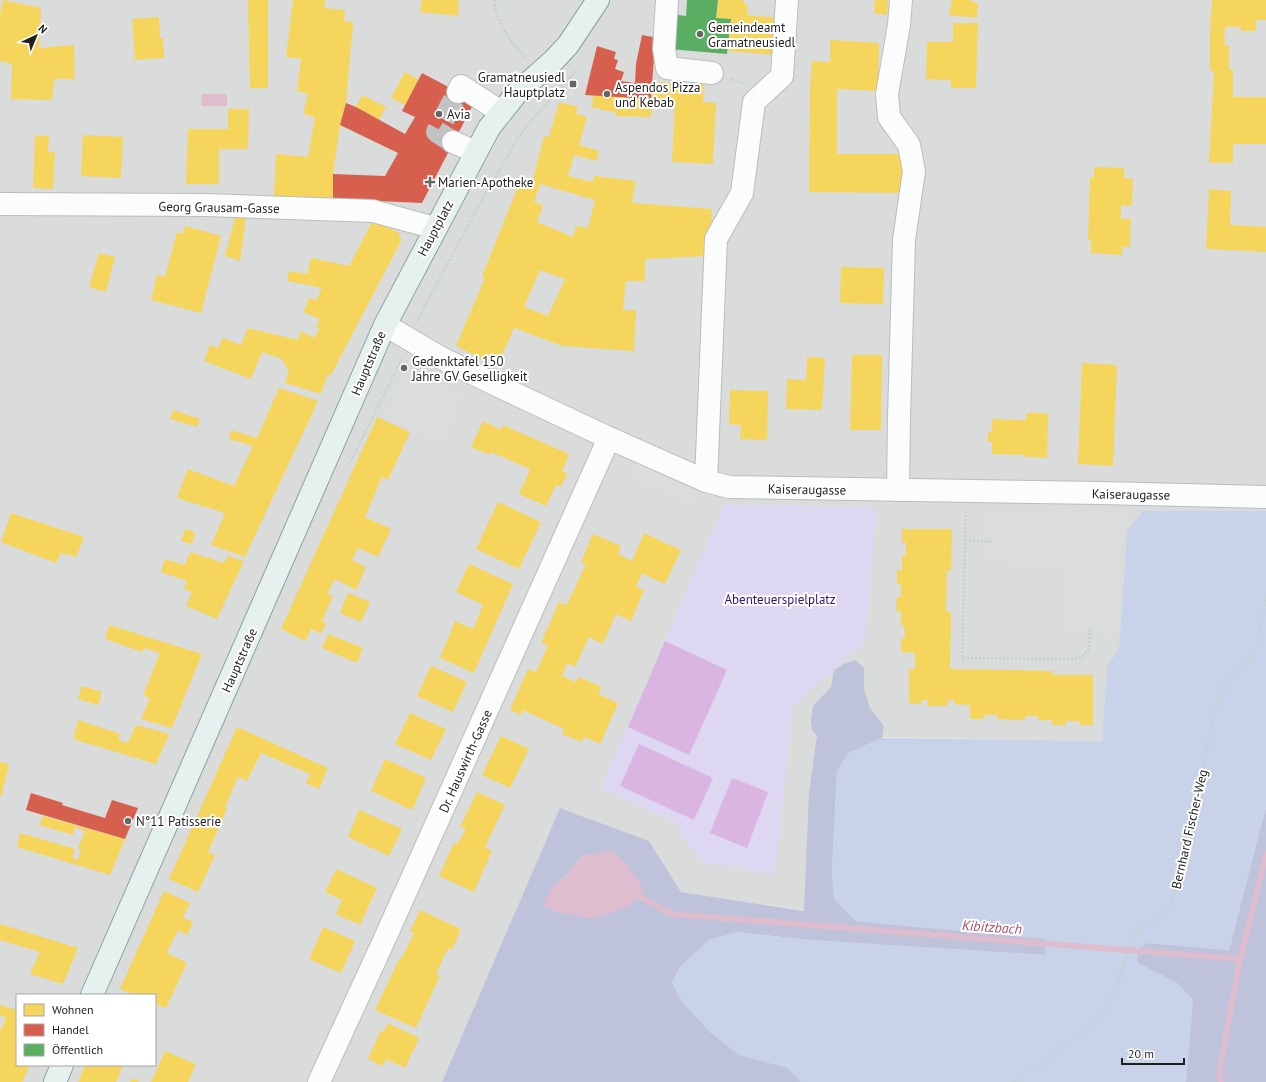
<svg xmlns="http://www.w3.org/2000/svg" width="1266" height="1082" viewBox="0 0 1266 1082" font-family="'PT Sans',sans-serif">
<style>
.residential{fill:#d9dcdb;fill-rule:evenodd}
.grass{fill:#c8d2e9}
.forest{fill:#bec2da;fill-rule:evenodd}
.park{fill:#ded7f2}
.pitch{fill:#dab5e2}
.parking{fill:#dbdddd}
.water{fill:#debdcf}
.homes{fill:#f6d55c;fill-rule:evenodd}
.shops{fill:#d6604d}
.public{fill:#5aae61}
.lines{fill:none;stroke-linecap:round;stroke-linejoin:round}
.stream{stroke:#debdcf;stroke-width:6}
.minor-tunnel{stroke:#bfc4c3;stroke-width:22;stroke-dasharray:22 11;stroke-linecap:butt}
.minor-casing{stroke:#babdbd;stroke-width:24}
.major-casing{stroke:#85a2a0;stroke-width:24}
.path{stroke:#c5d2c9;stroke-width:2.5;stroke-dasharray:2 2;stroke-linecap:butt}
.minor{stroke:#fbfcfc;stroke-width:22}
.major{stroke:#e5f0ef;stroke-width:22}
.poi-dot{fill:#656767;stroke:#fff;stroke-width:1.5}
.labels{text-anchor:middle;stroke-width:4;stroke-linejoin:round;paint-order:stroke}
.poi-label{font-size:13px;fill:#1f1f1f;stroke:#fff;text-anchor:start}
.street-label{font-size:13px;fill:#1f1f1f;stroke:#fff}
.park-label{font-size:13px;fill:#361278;stroke:#fff}
.water-label{font-size:14px;font-style:italic;fill:#aa5065;stroke:#fff}
</style>
<rect width="100%" height="100%" fill="#e7edec"/>
<path class="residential" d="M0,0H1266V511H1143L1127,530L1119,648L1107,667L1102,741L823,736L808,911L681,892L649,841L560,808L442,1082H0ZM17,995H155V1065H17Z"/>
<polygon class="grass" points="1143,511 1266,511 1266,807 1229,950 1147,943 1137,963 1177,983 1193,1000 1186,1082 801,1082 788,1068 740,1055 711,1033 681,1002 672,982 681,966 709,940 738,932 810,940 1045,955 1045,939 856,921 834,899 832,871 837,771 848,753 882,738 1102,741 1107,667 1119,648 1127,530"/>
<g class="forest">
<path d="M855,660L864,668V690L870,708L884,726L882,738L848,753L837,771L832,871L834,899L856,921L1045,939V955L810,940L738,932L709,940L681,966L672,982L681,1001L711,1033L740,1055L788,1068L801,1082H442L560,808L649,841L681,892L804,911L809,793L817,736L812,730L811,721L813,706L831,687L834,670L846,663ZM582,855L557,912L551,888L568,874Z"/>
<polygon points="1266,807 1266,1082 1186,1082 1193,1000 1177,983 1137,963 1138,951 1147,943 1229,950"/>
</g>
<polygon class="park" points="724,504 877,508 865,642 793,706 775,874 701,862 673,821 601,788"/>
<g class="pitch">
<polygon points="665,641 727,670 689,755 628,727"/>
<polygon points="639,744 713,778 694,820 620,786"/>
<polygon points="732,778 768,792 747,848 710,833"/>
</g>
<g class="parking">
<polygon points="404,371 462,395 443,441 385,417"/>
<polygon points="635,461 699,492 693,506 628,475"/>
<polygon points="987,512 1124,514 1116,635 1064,633 1069,564 986,562"/>
</g>
<g class="water">
<polygon points="202,94 227,94 227,106 201,106"/>
<polygon points="612,851 628,865 644,891 628,907 593,919 557,912 543,905 551,888 568,874 582,855"/>
</g>
<g class="homes">
<polygon points="3,0 41,8 39,48 74,45 75,79 54,79 52,100 11,99 12,64 0,61 0,16"/>
<polygon points="248,0 268,0 268,88 250,88"/>
<polygon points="293,0 325,0 324,8 345,10 344,21 353,22 346,103 340,125 333,174 333,199 274,197 276,154 308,157 315,117 303,114 308,94 297,91 301,59 286,57"/>
<polygon points="422,0 459,0 458,16 420,12"/>
<polygon points="718,0 742,0 748,7 747,15 779,18 776,55 728,51 731,19 716,18"/>
<polygon points="875,0 888,0 887,15 874,13"/>
<polygon points="952,0 970,0 970,1 978,3 977,18 949,15"/>
<polygon points="1212,0 1266,0 1266,20 1256,20 1256,31 1241,31 1241,27 1225,27 1224,45 1229,45 1229,70 1233,69 1233,97 1266,97 1266,144 1233,144 1233,163 1209,163 1214,71 1210,71 1210,33"/>
<polygon points="159,17 160,38 163,38 164,58 135,60 132,19"/>
<polygon points="953,23 978,23 976,88 951,88 951,80 926,79 927,42 953,42"/>
<polygon points="830,40 879,43 878,91 837,89 837,154 903,154 903,193 809,192 810,89 812,61 830,62"/>
<polygon points="405,72 419,80 405,105 391,98"/>
<polygon points="652,82 704,84 703,102 716,103 713,164 672,162 675,100 653,99 651,117 615,116 616,112 600,110 601,108 592,108 593,95 651,99"/>
<polygon points="362,95 386,107 379,120 356,107"/>
<path d="M559,102L578,107L576,114L587,117L579,145L599,151L596,161L574,155L568,176L593,182L594,176L636,181L632,203L712,209L710,256L645,259V281H626L623,310H636L634,351L563,346L514,328L497,366L456,346L485,278L482,276L521,179L532,182L544,136L549,137ZM540,184L595,200L588,228L576,226L573,237L537,222L543,205L534,202ZM540,270L565,279L548,316L524,307Z"/>
<polygon points="228,109 249,109 248,149 219,149 219,184 186,184 188,129 228,129"/>
<polygon points="35,135 49,136 48,152 55,152 53,189 33,188"/>
<polygon points="83,135 123,137 121,178 81,176"/>
<polygon points="1094,167 1124,168 1124,178 1133,179 1132,206 1121,205 1121,219 1131,219 1130,247 1122,246 1122,255 1091,253 1091,240 1088,240 1090,177 1094,178"/>
<polygon points="1209,189 1231,191 1230,225 1266,227 1266,252 1206,249"/>
<polygon points="235,218 246,218 240,261 225,256"/>
<polygon points="373,220 399,233 401,241 331,375 328,374 321,394 285,383 289,372 282,359 262,352 251,379 204,361 210,345 218,348 223,338 241,345 248,328 298,340 301,331 314,338 320,328 316,327 320,319 303,312 310,297 316,301 322,288 287,281 289,271 307,274 311,258 349,266"/>
<polygon points="185,226 221,236 201,313 151,300 157,275 165,277 177,232 183,234"/>
<polygon points="99,253 115,257 106,292 89,287"/>
<polygon points="841,267 884,268 883,304 840,303"/>
<polygon points="852,355 882,355 881,430 850,430"/>
<polygon points="807,357 825,358 822,410 786,409 787,379 806,380"/>
<polygon points="1082,363 1117,365 1113,466 1078,464"/>
<polygon points="279,388 318,401 245,557 211,545 225,513 177,498 188,469 234,486 253,446 229,439 231,430 257,438"/>
<polygon points="730,390 768,391 767,440 740,439 741,425 729,424"/>
<polygon points="173,410 200,419 197,427 170,419"/>
<polygon points="1026,413 1048,413 1047,458 1025,457 1025,455 992,454 992,442 988,442 988,431 992,432 992,419 1026,420"/>
<polygon points="377,417 410,432 388,480 382,477 365,517 391,529 378,557 358,548 352,560 366,567 356,590 335,579 327,594 333,596 322,621 326,623 321,634 311,629 305,641 281,629"/>
<polygon points="483,421 501,430 503,425 569,454 562,471 567,473 561,487 556,485 546,506 519,494 530,469 491,452 490,455 471,447"/>
<polygon points="498,502 541,522 519,569 476,549"/>
<polygon points="11,513 84,537 76,557 61,553 56,563 1,542"/>
<polygon points="185,529 195,532 192,544 181,541"/>
<polygon points="902,529 952,529 951,570 947,571 946,612 951,612 950,669 1052,671 1053,675 1093,675 1093,725 1079,725 1079,721 1066,721 1066,725 1052,725 1052,720 1038,720 1038,716 1025,716 1025,720 997,719 997,715 984,715 984,719 970,719 970,705 954,704 954,700 948,700 947,706 927,706 928,700 922,700 921,704 909,703 909,669 915,669 915,653 901,652 901,638 905,639 904,625 901,626 901,611 896,611 897,597 901,597 901,584 897,584 897,570 902,570 902,555 906,556 906,542 902,543"/>
<polygon points="644,533 681,550 665,584 642,573 636,587 644,590 631,621 616,614 603,644 589,637 575,667 567,663 562,676 576,682 579,677 602,687 598,694 618,703 600,744 584,737 582,742 562,734 564,729 523,710 521,715 510,710 528,669 536,672 548,645 541,643 559,602 567,605 586,564 581,562 593,534 621,546 618,554 632,561"/>
<polygon points="190,552 224,563 228,556 244,561 217,619 186,606 192,592 184,589 187,581 161,572 165,559 185,565"/>
<polygon points="469,564 513,584 474,673 440,658 455,621 473,629 483,605 456,592"/>
<polygon points="348,593 370,602 361,622 340,613"/>
<polygon points="109,625 202,654 172,728 141,719 150,698 143,695 160,653 144,648 142,652 105,639"/>
<polygon points="328,634 363,648 357,663 322,648"/>
<polygon points="431,666 467,682 453,712 417,696"/>
<polygon points="82,686 102,692 98,705 78,699"/>
<polygon points="410,713 446,729 431,760 395,744"/>
<polygon points="78,720 120,734 118,740 128,743 136,725 169,734 156,764 73,739"/>
<polygon points="237,727 328,768 319,789 306,783 310,774 261,753 247,781 238,777 225,808 227,809 208,852 215,855 198,892 169,879"/>
<polygon points="501,736 529,749 510,788 482,775"/>
<polygon points="385,759 426,778 412,810 371,791"/>
<polygon points="0,762 9,764 1,797 0,797"/>
<polygon points="477,792 505,805 485,847 492,851 474,892 439,876 454,843 457,845 466,829 460,827"/>
<polygon points="359,810 402,829 389,856 348,837"/>
<polygon points="43,816 125,839 110,875 17,847 20,833 75,849 72,858 78,860 81,850 78,848 85,831 75,827 73,835 39,825"/>
<polygon points="336,869 377,888 360,925 336,914 342,900 325,892"/>
<polygon points="164,891 190,903 183,917 193,922 187,935 178,930 167,953 187,963 166,1008 155,1004 155,995 135,995 120,989"/>
<polygon points="420,910 461,929 452,950 448,948 436,974 440,976 416,1028 375,1010 400,957 402,958 414,933 410,931"/>
<polygon points="0,924 78,948 63,984 30,974 40,952 0,940"/>
<polygon points="323,927 355,941 341,973 309,959"/>
<polygon points="0,1005 17,1010 17,1065 30,1065 22,1082 0,1082 0,1032 6,1017 0,1016"/>
<polygon points="388,1023 419,1038 405,1068 386,1059 383,1066 368,1059 381,1030 384,1032"/>
<polygon points="165,1051 196,1064 188,1082 151,1082"/>
<polygon points="85,1065 123,1065 116,1082 78,1082"/>
<polygon points="132,1078 140,1082 130,1082"/>
</g>
<g class="shops">
<polygon points="642,35 658,38 654,57 651,99 585,95 597,46 616,52 614,59 618,60 615,69 624,72 621,81 635,83 636,64"/>
<polygon points="422,73 475,101 422,203 333,199 333,174 385,176 398,153 340,125 346,103 356,107 405,134 415,117 402,111"/>
<polygon points="31,793 63,803 62,805 105,818 112,800 138,808 125,839 26,810"/>
</g>
<polygon class="public" points="687,0 718,0 716,18 731,19 727,54 669,49 672,14 686,16"/>
<g class="lines">
<g class="stream">
<polyline points="639,896 672,914 1240,959 1266,854"/>
<polyline points="1221,1082 1219,1073 1240,959"/>
</g>
<polyline class="minor-tunnel" points="453,142 437,132 458,92"/>
<defs>
<g id="minor">
<polyline points="667,0 664,49 667,68 712,73"/>
<polyline points="458,92 461,86 501,112"/>
<polyline points="453,142 476,152"/>
<polyline points="0,204 207,205 373,211 435,228"/>
<polyline points="385,325 443,359 509,391 609,438 706,481 729,487 1101,493 1266,497"/>
<polyline points="706,481 716,239 742,193 754,102 782,76 787,0"/>
<polyline points="898,490 899,418 904,240 914,171 909,145 889,117 887,94 899,25 901,0"/>
<polyline points="319,1082 386,936 609,438"/>
</g>
<g id="major">
<polyline points="92,995 385,325 489,128 516,94 554,60 568,45 598,0"/>
<polyline points="55,1082 62,1065"/>
</g>
</defs>
<use href="#minor" class="minor-casing"/>
<use href="#major" class="major-casing"/>
<g class="path">
<path d="M494,0C497,24 510,41 526,58"/>
<polyline points="731,79 744,83"/>
<polyline points="417,321 480,203 521,133 576,71"/>
<polyline points="349,465 402,358"/>
<polyline points="966,511 962,658 1071,659 1082,657 1089,649 1090,629"/>
<polyline points="965,540 989,542 992,538"/>
<polyline points="1013,1082 1058,1051 1086,1029 1103,1012 1117,986 1130,940 1137,933 1166,911 1175,893 1218,698 1225,685 1244,667 1256,646 1266,596"/>
</g>
<use href="#minor" class="minor"/>
<use href="#major" class="major"/>
</g>
<g class="poi-dot">
<circle cx="700" cy="34" r="4"/>
<rect x="569" y="80" width="8" height="8" rx="2"/>
<circle cx="607" cy="94" r="4"/>
<circle cx="439" cy="114" r="4"/>
<path d="M428 176h4v4h4v4h-4v4h-4v-4h-4v-4h4z"/>
<circle cx="404" cy="368" r="4"/>
<circle cx="128" cy="821" r="4"/>
</g>
<g class="labels">
<g class="poi-label">
<text x="708" y="32">Gemeindeamt<tspan x="708" dy="15">Gramatneusiedl</tspan></text>
<text x="565" y="82" text-anchor="end">Gramatneusiedl<tspan x="565" dy="15">Hauptplatz</tspan></text>
<text x="615" y="92">Aspendos Pizza<tspan x="615" dy="15">und Kebab</tspan></text>
<text x="447" y="119">Avia</text>
<text x="438" y="187">Marien-Apotheke</text>
<text x="412" y="366">Gedenktafel 150<tspan x="412" dy="15">Jahre GV Geselligkeit</tspan></text>
<text x="136" y="826">N°11 Patisserie</text>
</g>
<g class="street-label">
<text transform="translate(219 207) rotate(1)" y="5">Georg Grausam-Gasse</text>
<text transform="translate(435 228) rotate(-62)" y="5">Hauptplatz</text>
<text transform="translate(368 363) rotate(-67)" y="5">Hauptstraße</text>
<text transform="translate(807 489) rotate(1)" y="5">Kaiseraugasse</text>
<text transform="translate(1131 494) rotate(1)" y="5">Kaiseraugasse</text>
<text transform="translate(239 660) rotate(-66)" y="5">Hauptstraße</text>
<text transform="translate(465 761) rotate(-66)" y="5">Dr. Hauswirth-Gasse</text>
<text transform="translate(1189 829) rotate(-77)" y="5">Bernhard Fischer-Weg</text>
</g>
<g class="park-label">
<text x="780" y="604">Abenteuerspielplatz</text>
</g>
<g class="water-label">
<text transform="translate(992 927) rotate(4)" y="5">Kibitzbach</text>
</g>
</g>
<rect x="16" y="994" width="140" height="72" fill="#ffffff" stroke="#a5a5a5"/>
<rect x="24" y="1004" width="20" height="12" fill="#f6d55c" stroke="#a5a5a5"/>
<text x="52" y="1014" font-size="12" fill="#1f1f1f">Wohnen</text>
<rect x="24" y="1024" width="20" height="12" fill="#d6604d" stroke="#a5a5a5"/>
<text x="52" y="1034" font-size="12" fill="#1f1f1f">Handel</text>
<rect x="24" y="1044" width="20" height="12" fill="#5aae61" stroke="#a5a5a5"/>
<text x="52" y="1054" font-size="12" fill="#1f1f1f">Öffentlich</text>
<g transform="translate(36 36) rotate(44)" stroke="#ffffff" stroke-width="3" paint-order="stroke">
<path d="M0-3L7 15L0 10L-7 15Z" fill="#1f1f1f"/>
<text y="-6" font-size="11" font-weight="bold" text-anchor="middle" fill="#1f1f1f">N</text>
</g>
<path d="M1122 1058v6h62v-6" fill="none" stroke="#1f1f1f" stroke-width="2"/>
<text x="1128" y="1058" font-size="12" fill="#1f1f1f" stroke="#ffffff" stroke-width="3" paint-order="stroke">20 m</text>
</svg>
